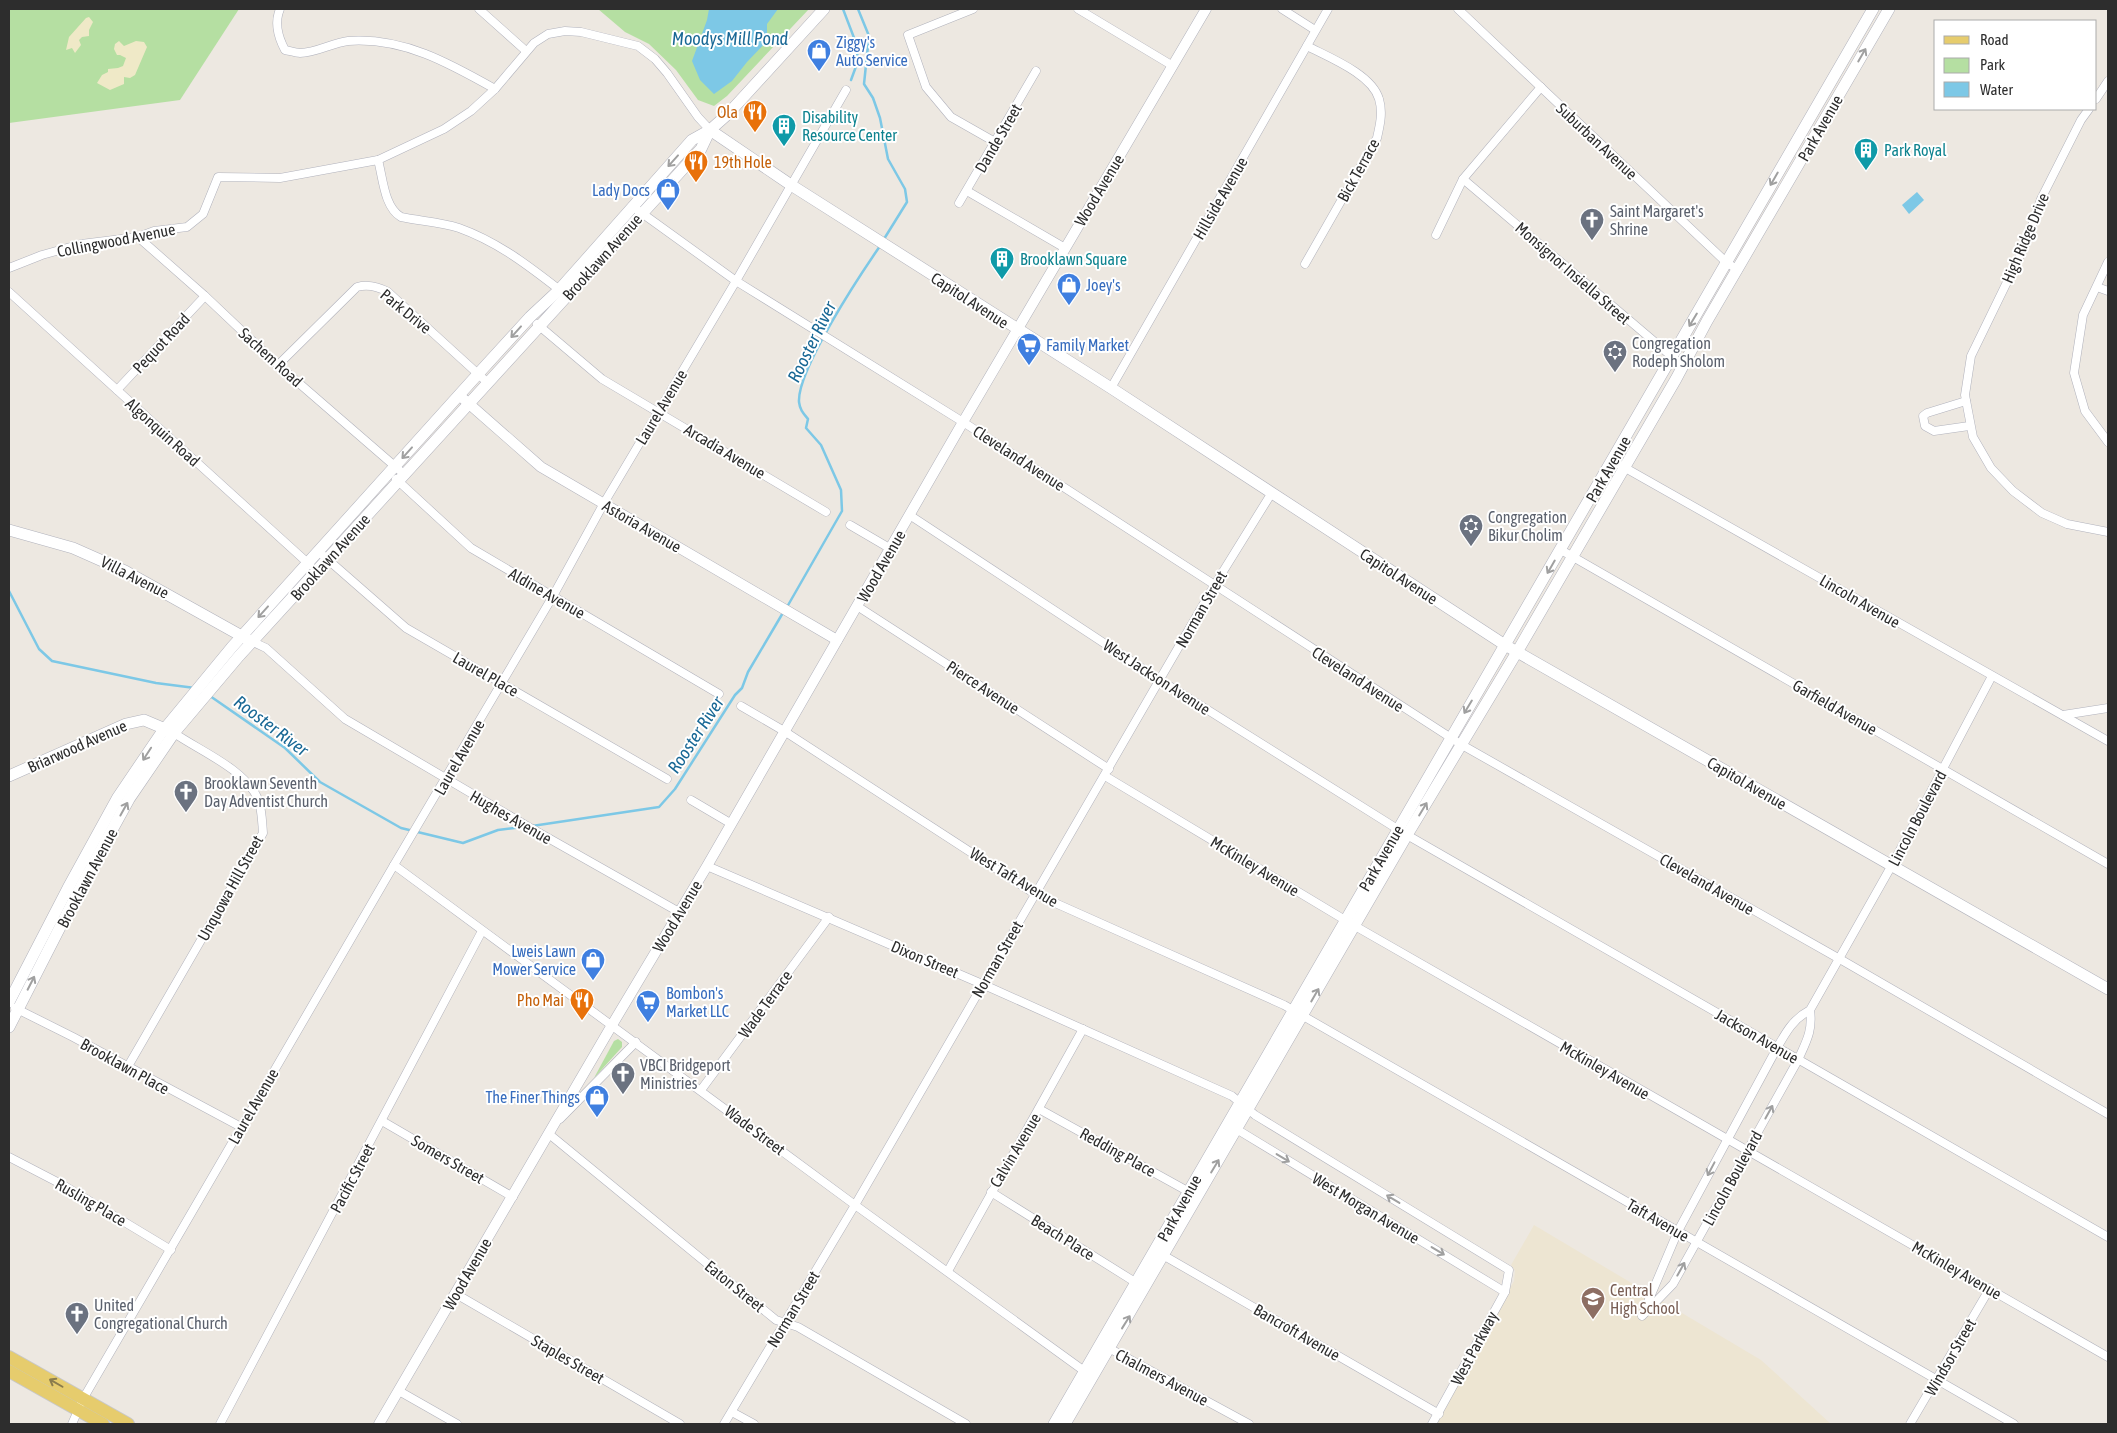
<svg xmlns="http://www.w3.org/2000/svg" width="2117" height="1433" viewBox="0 0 2117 1433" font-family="'Asap Condensed',sans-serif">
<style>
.education{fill:#ede5d2}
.green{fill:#b5dfa2}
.sand{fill:#efe9c7}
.water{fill:#7dc8e6}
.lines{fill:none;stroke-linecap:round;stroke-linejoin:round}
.stream{stroke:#7dc8e6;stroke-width:2.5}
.minor-casing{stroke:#b1b2bc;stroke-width:9}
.tertiary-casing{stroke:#b1b2bc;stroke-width:11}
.secondary-casing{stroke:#b1b2bc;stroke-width:12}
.primary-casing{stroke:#c8c8c8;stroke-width:14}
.minor{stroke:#fff;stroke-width:8}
.tertiary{stroke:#fff;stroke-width:10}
.secondary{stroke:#fff;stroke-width:11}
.primary{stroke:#e6cc6d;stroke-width:12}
.oneway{stroke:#a0a0a0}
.oneway2{stroke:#8a7c4d}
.labels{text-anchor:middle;stroke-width:4;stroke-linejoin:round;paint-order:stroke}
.shop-label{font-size:16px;fill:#366cbe;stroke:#fff;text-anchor:start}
.food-label{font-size:16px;fill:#c56008;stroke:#fff;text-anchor:end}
.culture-label{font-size:16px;fill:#0d838f;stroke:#fff;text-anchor:start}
.street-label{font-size:16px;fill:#2d2d2d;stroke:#fff}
.worship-label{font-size:16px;fill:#5b616d;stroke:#fff;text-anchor:start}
.education-label{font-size:16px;fill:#785e54;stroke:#fff;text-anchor:start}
.water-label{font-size:18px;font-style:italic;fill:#196895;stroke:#fff}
</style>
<rect width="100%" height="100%" fill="#ede8e1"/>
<polygon class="education" points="1534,1225 1761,1360 1831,1424 1436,1424 1514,1281 1515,1271 1511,1265"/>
<g class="green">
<polygon points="9,9 239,9 180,100 9,123"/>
<polygon points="598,9 809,9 727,96 714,106 698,100 676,70 649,44 625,32"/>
<polygon points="618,1039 622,1042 622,1047 594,1078 614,1041"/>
</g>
<g class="sand">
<polygon points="89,17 93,22 89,30 89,36 82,37 79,40 81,45 75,53 72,48 66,50 69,37 86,18"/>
<polygon points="119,41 124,46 136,41 144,42 147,47 135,75 130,78 124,77 124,84 110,90 97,83 102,75 108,72 108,69 118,68 123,66 126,58 120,55 117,55 114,49 115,44"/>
</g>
<g class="water">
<polygon points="709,9 778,9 767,24 767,41 747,62 732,81 714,94 700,80 692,61 707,20"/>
<polygon points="1917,192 1924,200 1909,214 1902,205"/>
</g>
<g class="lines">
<g class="stream">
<polyline points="843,9 856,43 858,61 851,80"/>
<polyline points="858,9 869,36 864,84 873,98 880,118 888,159 905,189 907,202 884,239"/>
<polyline points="9,591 39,649 52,661 156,683 195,688"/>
<path d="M787,607L842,511L841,490L821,445L806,428L808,419C803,413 800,410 799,402C797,370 860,275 880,246"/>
<polyline points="210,696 285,748 320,782 401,828 463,843 498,830 524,827"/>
<polyline points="532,826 659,807 675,789 735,695 742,688 748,672 784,611"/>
</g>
<defs>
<g id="minor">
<path d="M280,9C274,23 278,37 285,50C290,51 296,53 300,53C316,53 332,43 348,41C403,37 449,63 495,89"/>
<polyline points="479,9 526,51"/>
<polyline points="973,9 908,35 926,87 951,117 995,142"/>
<polyline points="1078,9 1173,66"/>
<polyline points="1282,9 1315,30"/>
<polyline points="1458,9 1726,262 1738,270"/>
<polyline points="2096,99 2108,81"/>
<polyline points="2089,109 2081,120 2041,199 2027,241 1971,356 1965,395 1973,437 1991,468 2013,491 2042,513 2067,524 2108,532"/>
<path d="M378,160C383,178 384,207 401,217C420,221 441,222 459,228C498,242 529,266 561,291"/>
<polyline points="1463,179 1683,366"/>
<polyline points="967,191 1065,248"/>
<polyline points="959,203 1036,71"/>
<polyline points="632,206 736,281 963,422 1462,745 1845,962 2108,1114"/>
<polyline points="1436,235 1463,179 1541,87"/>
<polyline points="138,237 205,296 278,365 405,475"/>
<polyline points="2108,262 2083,315 2074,373 2085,411 2108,442"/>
<path d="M1305,264L1377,138C1380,125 1383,112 1379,99C1372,74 1328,57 1307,46"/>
<polyline points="9,268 42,255 81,244 138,237 154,231 187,227 203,214 218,177 280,178 378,160 444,129 471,111 495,89 534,43 548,34 565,31 581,32 638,46 655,59 667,73 698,117 710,130"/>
<polyline points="2097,287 2108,291"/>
<polyline points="9,292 310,565"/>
<polyline points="537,324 602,379 826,512"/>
<path d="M278,365L357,287C368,284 377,286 388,292L488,383"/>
<polyline points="1111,388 1328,9"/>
<polyline points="117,390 205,296"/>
<polyline points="1966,401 1927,413 1923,416 1925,426 1934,431 1969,426"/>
<polyline points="1613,461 2108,741"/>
<polyline points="396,479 471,548 719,694"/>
<polyline points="911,516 1160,680 1407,835 2108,1237"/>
<polyline points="850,525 891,549"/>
<polyline points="1561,550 2108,864"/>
<polyline points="318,551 406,628 667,779"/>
<polyline points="857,606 1109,769"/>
<polyline points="253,642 266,648 345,719 527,826 679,912"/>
<polyline points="741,706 784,731 1035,894 1284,1005 2014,1424"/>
<polyline points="2063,715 2108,708"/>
<polyline points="1105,776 1355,926 2108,1357"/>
<polyline points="691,800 730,823"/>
<polyline points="394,865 855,1205 1087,1373"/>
<polyline points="707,866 982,984 1232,1096 1255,1115 1509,1270 1505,1292 1432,1424"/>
<polyline points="15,1008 73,1037 241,1127"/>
<path d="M1810,1010C1813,1031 1806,1042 1798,1060L1673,1284L1642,1316L1678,1231L1777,1048C1786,1032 1793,1019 1810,1010L1892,865L1992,676"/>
<path d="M127,1068L263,833C262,821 262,809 258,799C245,769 200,751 174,733"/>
<polyline points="701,1090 829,917"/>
<polyline points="1039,1109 1191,1193"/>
<polyline points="560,1119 636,1042"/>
<polyline points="382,1121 513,1197"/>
<polyline points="1233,1127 1505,1292"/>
<polyline points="549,1134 776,1320 798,1327 966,1424"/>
<polyline points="9,1157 63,1185 171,1250"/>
<polyline points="991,1192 1135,1282"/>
<polyline points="1161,1254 1439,1414"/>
<polyline points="948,1271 1083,1029"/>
<polyline points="456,1294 680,1424"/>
<polyline points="1105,1346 1249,1424"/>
<polyline points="399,1391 457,1424"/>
<polyline points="732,1412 754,1424"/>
<polyline points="72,1424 83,1399 394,865 553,596 604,503 736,281 846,90"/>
<polyline points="220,1424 482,931"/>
<polyline points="724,1424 855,1205 1214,586 1271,494"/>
<polyline points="1910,1424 1990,1288"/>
</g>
<g id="tertiary">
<polyline points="459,395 541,467 837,640"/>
<polyline points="379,1424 612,1025 707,866 963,422 1206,9"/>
</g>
<g id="secondary">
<polyline points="710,130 791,185 1111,388 1505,645 2108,989"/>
<polyline points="9,530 73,548 125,571 247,639"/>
<polyline points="9,776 126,724 144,720 170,731"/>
<polyline points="9,1002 68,888 118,797 162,732 232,647 478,374 530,317 559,290 692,140 710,130 728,114 824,9"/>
<polyline points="9,1027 78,892 129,799 174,733 239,656 701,149 710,130"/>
<polyline points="1054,1424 1873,9"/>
<polyline points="1065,1424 1407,835 1517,652 1676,379 1707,321 1889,9"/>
</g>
<g id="primary">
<polyline points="9,1357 128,1424"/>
<polyline points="9,1371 103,1424"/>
</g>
</defs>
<use href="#minor" class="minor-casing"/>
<use href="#tertiary" class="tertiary-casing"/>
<use href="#secondary" class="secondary-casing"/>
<use href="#primary" class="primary-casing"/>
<use href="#minor" class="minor"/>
<use href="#tertiary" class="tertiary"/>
<use href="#secondary" class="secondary"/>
<use href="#primary" class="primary"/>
</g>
<defs><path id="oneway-shaft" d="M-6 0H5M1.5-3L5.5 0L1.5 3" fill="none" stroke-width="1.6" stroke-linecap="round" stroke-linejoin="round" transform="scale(1.25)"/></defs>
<g class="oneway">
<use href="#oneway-shaft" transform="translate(1862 55) rotate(-60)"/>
<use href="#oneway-shaft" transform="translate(673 161) rotate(132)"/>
<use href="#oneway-shaft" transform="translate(1774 179) rotate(120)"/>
<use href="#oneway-shaft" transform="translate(1693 320) rotate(121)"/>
<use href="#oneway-shaft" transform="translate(516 332) rotate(132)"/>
<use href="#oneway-shaft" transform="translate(407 453) rotate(132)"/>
<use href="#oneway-shaft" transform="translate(1551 567) rotate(120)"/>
<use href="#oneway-shaft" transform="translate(263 612) rotate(132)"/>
<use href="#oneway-shaft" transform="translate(1468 707) rotate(121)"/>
<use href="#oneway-shaft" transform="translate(147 754) rotate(123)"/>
<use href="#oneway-shaft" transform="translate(124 809) rotate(-61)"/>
<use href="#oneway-shaft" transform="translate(1423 809) rotate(-59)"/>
<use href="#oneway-shaft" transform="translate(31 983) rotate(-63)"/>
<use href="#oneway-shaft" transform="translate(1315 995) rotate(-60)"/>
<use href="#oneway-shaft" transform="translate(1769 1112) rotate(-61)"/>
<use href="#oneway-shaft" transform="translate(1283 1158) rotate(31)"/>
<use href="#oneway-shaft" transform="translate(1215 1166) rotate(-59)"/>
<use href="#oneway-shaft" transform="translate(1711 1169) rotate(118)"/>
<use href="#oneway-shaft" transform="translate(1393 1199) rotate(-149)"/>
<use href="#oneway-shaft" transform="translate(1438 1251) rotate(31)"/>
<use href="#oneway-shaft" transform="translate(1681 1269) rotate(-61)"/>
<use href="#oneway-shaft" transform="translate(1126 1322) rotate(-58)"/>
</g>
<use class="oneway2" href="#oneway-shaft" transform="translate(56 1383) rotate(-150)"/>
<defs>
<symbol id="shop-pin" viewBox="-11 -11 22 30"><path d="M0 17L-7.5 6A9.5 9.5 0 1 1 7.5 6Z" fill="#3f7fe0" stroke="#fff"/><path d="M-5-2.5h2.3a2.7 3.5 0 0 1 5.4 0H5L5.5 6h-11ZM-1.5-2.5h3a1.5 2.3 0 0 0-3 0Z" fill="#fff"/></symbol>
<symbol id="restaurant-pin" viewBox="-11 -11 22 30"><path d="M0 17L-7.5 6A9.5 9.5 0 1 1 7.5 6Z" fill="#e8710a" stroke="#fff"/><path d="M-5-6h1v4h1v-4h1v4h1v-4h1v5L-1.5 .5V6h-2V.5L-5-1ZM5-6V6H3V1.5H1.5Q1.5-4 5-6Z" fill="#fff"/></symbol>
<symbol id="building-pin" viewBox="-11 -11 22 30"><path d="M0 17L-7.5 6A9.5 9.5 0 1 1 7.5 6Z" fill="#0f9aa8" stroke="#fff"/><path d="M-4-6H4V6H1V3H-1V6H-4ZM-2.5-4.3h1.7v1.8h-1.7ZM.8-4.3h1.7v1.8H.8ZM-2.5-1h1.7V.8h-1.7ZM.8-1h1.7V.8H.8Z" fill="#fff"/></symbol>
<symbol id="church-pin" viewBox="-11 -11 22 30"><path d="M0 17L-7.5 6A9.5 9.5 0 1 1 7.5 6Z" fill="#6b7280" stroke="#fff"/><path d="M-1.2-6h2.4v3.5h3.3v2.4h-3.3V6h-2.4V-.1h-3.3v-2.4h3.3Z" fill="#fff"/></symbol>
<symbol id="supermarket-pin" viewBox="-11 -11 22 30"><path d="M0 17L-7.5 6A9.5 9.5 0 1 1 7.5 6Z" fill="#3f7fe0" stroke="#fff"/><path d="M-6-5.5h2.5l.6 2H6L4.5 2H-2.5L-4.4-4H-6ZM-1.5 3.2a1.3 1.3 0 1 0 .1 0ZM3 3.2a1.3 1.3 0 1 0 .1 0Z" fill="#fff"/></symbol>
<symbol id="synagogue-pin" viewBox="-11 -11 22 30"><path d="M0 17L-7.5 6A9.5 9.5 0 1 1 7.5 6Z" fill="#6b7280" stroke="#fff"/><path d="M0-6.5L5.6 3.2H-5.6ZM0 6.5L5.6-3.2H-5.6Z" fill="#fff"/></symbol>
<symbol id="school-pin" viewBox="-11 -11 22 30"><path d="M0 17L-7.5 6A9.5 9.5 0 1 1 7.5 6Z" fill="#8d6e63" stroke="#fff"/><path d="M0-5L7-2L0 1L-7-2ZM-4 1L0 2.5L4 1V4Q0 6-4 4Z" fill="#fff"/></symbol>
</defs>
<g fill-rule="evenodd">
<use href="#shop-pin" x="805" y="37" width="28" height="38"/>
<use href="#restaurant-pin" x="741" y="98" width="28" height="38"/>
<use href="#building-pin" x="770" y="112" width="28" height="38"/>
<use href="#building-pin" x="1852" y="136" width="28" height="38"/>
<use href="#restaurant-pin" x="682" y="148" width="28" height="38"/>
<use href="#shop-pin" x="654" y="176" width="28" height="38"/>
<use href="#church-pin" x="1578" y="206" width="28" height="38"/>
<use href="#building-pin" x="988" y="245" width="28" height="38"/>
<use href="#shop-pin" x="1055" y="271" width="28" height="38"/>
<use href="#supermarket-pin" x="1015" y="331" width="28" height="38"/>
<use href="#synagogue-pin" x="1601" y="338" width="28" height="38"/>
<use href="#synagogue-pin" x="1457" y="512" width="28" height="38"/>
<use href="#church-pin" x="172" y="778" width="28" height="38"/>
<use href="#shop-pin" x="579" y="946" width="28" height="38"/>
<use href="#restaurant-pin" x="568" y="986" width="28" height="38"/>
<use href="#supermarket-pin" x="634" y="988" width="28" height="38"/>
<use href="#church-pin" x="609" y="1060" width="28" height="38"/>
<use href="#shop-pin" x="583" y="1083" width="28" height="38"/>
<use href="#school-pin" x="1579" y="1285" width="28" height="38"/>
<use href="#church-pin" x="63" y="1300" width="28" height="38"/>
</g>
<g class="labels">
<g class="shop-label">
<text x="836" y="48">Ziggy's<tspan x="836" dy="18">Auto Service</tspan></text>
<text x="650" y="196" text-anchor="end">Lady Docs</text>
<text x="1086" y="291">Joey's</text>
<text x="1046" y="351">Family Market</text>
<text x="576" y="957" text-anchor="end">Lweis Lawn<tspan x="576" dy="18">Mower Service</tspan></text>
<text x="666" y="999">Bombon's<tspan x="666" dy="18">Market LLC</tspan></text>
<text x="580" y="1103" text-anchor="end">The Finer Things</text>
</g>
<g class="food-label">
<text x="738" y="118">Ola</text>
<text x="714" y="168" text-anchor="start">19th Hole</text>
<text x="564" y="1006">Pho Mai</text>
</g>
<g class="culture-label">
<text x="802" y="123">Disability<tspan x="802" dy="18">Resource Center</tspan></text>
<text x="1884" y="156">Park Royal</text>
<text x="1020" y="265">Brooklawn Square</text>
</g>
<g class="street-label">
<text transform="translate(1820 128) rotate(-60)" y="6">Park Avenue</text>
<text transform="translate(998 138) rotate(-60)" y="6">Dande Street</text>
<text transform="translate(1597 141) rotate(43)" y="6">Suburban Avenue</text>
<text transform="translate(1358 170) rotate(-61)" y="6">Bick Terrace</text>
<text transform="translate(1099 190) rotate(-59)" y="6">Wood Avenue</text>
<text transform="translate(1220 198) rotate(-60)" y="6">Hillside Avenue</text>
<text transform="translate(2025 238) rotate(-67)" y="6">High Ridge Drive</text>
<text transform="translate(116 240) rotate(-11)" y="6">Collingwood Avenue</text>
<text transform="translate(602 257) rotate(-48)" y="6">Brooklawn Avenue</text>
<text transform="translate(1573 273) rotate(41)" y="6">Monsignor Insiella Street</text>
<text transform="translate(970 300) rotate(33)" y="6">Capitol Avenue</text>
<text transform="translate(406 311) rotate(39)" y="6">Park Drive</text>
<text transform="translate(161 343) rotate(-47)" y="6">Pequot Road</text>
<text transform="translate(271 357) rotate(42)" y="6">Sachem Road</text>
<text transform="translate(661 407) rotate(-59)" y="6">Laurel Avenue</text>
<text transform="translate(163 432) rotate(42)" y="6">Algonquin Road</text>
<text transform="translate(725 451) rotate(31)" y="6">Arcadia Avenue</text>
<text transform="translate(1019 458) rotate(33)" y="6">Cleveland Avenue</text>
<text transform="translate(1608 469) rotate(-60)" y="6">Park Avenue</text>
<text transform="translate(642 526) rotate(30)" y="6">Astoria Avenue</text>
<text transform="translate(330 557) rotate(-48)" y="6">Brooklawn Avenue</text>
<text transform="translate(881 566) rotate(-60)" y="6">Wood Avenue</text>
<text transform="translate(1399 576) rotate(33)" y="6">Capitol Avenue</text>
<text transform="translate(135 577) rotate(27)" y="6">Villa Avenue</text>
<text transform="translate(547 593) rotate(30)" y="6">Aldine Avenue</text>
<text transform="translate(1860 601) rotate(30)" y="6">Lincoln Avenue</text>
<text transform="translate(1201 609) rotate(-60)" y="6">Norman Street</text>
<text transform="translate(486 674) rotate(30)" y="6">Laurel Place</text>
<text transform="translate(1157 677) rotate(33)" y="6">West Jackson Avenue</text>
<text transform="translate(1358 679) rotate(33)" y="6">Cleveland Avenue</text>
<text transform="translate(983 687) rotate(33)" y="6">Pierce Avenue</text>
<text transform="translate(1835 707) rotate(30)" y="6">Garfield Avenue</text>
<text transform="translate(77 746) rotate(-24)" y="6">Briarwood Avenue</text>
<text transform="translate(459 757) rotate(-60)" y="6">Laurel Avenue</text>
<text transform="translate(1747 783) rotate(30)" y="6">Capitol Avenue</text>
<text transform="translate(511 817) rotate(30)" y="6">Hughes Avenue</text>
<text transform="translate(1917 818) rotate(-62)" y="6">Lincoln Boulevard</text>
<text transform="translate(1381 858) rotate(-60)" y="6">Park Avenue</text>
<text transform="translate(1255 866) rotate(31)" y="6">McKinley Avenue</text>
<text transform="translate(1014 877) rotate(31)" y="6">West Taft Avenue</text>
<text transform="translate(87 878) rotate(-62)" y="6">Brooklawn Avenue</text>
<text transform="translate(1707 884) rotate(30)" y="6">Cleveland Avenue</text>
<text transform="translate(230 888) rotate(-61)" y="6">Unquowa Hill Street</text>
<text transform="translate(677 916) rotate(-59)" y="6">Wood Avenue</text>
<text transform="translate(925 959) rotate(23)" y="6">Dixon Street</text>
<text transform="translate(997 959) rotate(-60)" y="6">Norman Street</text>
<text transform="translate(765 1004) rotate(-54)" y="6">Wade Terrace</text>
<text transform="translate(1757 1036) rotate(30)" y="6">Jackson Avenue</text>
<text transform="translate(125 1066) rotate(29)" y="6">Brooklawn Place</text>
<text transform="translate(1605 1070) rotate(30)" y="6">McKinley Avenue</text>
<text transform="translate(253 1106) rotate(-60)" y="6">Laurel Avenue</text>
<text transform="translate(755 1130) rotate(37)" y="6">Wade Street</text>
<text transform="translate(1015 1150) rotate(-59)" y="6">Calvin Avenue</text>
<text transform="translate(1118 1152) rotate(29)" y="6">Redding Place</text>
<text transform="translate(448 1159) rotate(30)" y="6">Somers Street</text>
<text transform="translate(352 1178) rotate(-62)" y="6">Pacific Street</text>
<text transform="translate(1732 1178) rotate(-61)" y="6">Lincoln Boulevard</text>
<text transform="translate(91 1202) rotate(30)" y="6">Rusling Place</text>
<text transform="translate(1179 1208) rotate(-61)" y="6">Park Avenue</text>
<text transform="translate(1366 1208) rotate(31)" y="6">West Morgan Avenue</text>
<text transform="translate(1658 1220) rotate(30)" y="6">Taft Avenue</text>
<text transform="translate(1063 1237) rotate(32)" y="6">Beach Place</text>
<text transform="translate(1957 1270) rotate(30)" y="6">McKinley Avenue</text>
<text transform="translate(467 1274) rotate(-60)" y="6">Wood Avenue</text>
<text transform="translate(735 1286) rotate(39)" y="6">Eaton Street</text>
<text transform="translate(793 1309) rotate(-59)" y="6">Norman Street</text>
<text transform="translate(1297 1332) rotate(30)" y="6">Bancroft Avenue</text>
<text transform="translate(1474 1348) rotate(-62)" y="6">West Parkway</text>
<text transform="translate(1950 1357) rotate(-60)" y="6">Windsor Street</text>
<text transform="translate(568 1359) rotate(30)" y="6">Staples Street</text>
<text transform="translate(1162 1377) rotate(28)" y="6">Chalmers Avenue</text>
</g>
<g class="worship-label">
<text x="1610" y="217">Saint Margaret's<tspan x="1610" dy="18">Shrine</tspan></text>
<text x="1632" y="349">Congregation<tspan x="1632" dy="18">Rodeph Sholom</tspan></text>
<text x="1488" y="523">Congregation<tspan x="1488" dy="18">Bikur Cholim</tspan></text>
<text x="204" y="789">Brooklawn Seventh<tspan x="204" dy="18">Day Adventist Church</tspan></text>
<text x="640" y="1071">VBCI Bridgeport<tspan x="640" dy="18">Ministries</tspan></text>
<text x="94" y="1311">United<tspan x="94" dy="18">Congregational Church</tspan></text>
</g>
<g class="education-label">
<text x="1610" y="1296">Central<tspan x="1610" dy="18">High School</tspan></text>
</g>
<g class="water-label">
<text x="730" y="45">Moodys Mill Pond</text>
<text transform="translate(812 342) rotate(-64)" y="6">Rooster River</text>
<text transform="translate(271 726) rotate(37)" y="6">Rooster River</text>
<text transform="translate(696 735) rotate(-57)" y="6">Rooster River</text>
</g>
</g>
<rect width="2117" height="1433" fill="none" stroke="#2d2d2d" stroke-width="20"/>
<rect x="1934" y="20" width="162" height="90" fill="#ffffff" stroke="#ababab"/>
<rect x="1944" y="36" width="25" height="8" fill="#e6cc6d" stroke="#ababab"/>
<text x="1980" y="45" font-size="15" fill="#2d2d2d">Road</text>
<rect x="1944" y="58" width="25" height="15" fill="#b5dfa2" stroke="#ababab"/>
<text x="1980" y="70" font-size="15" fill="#2d2d2d">Park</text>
<rect x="1944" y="82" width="25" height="15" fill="#7dc8e6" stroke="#ababab"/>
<text x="1980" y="95" font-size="15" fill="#2d2d2d">Water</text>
</svg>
